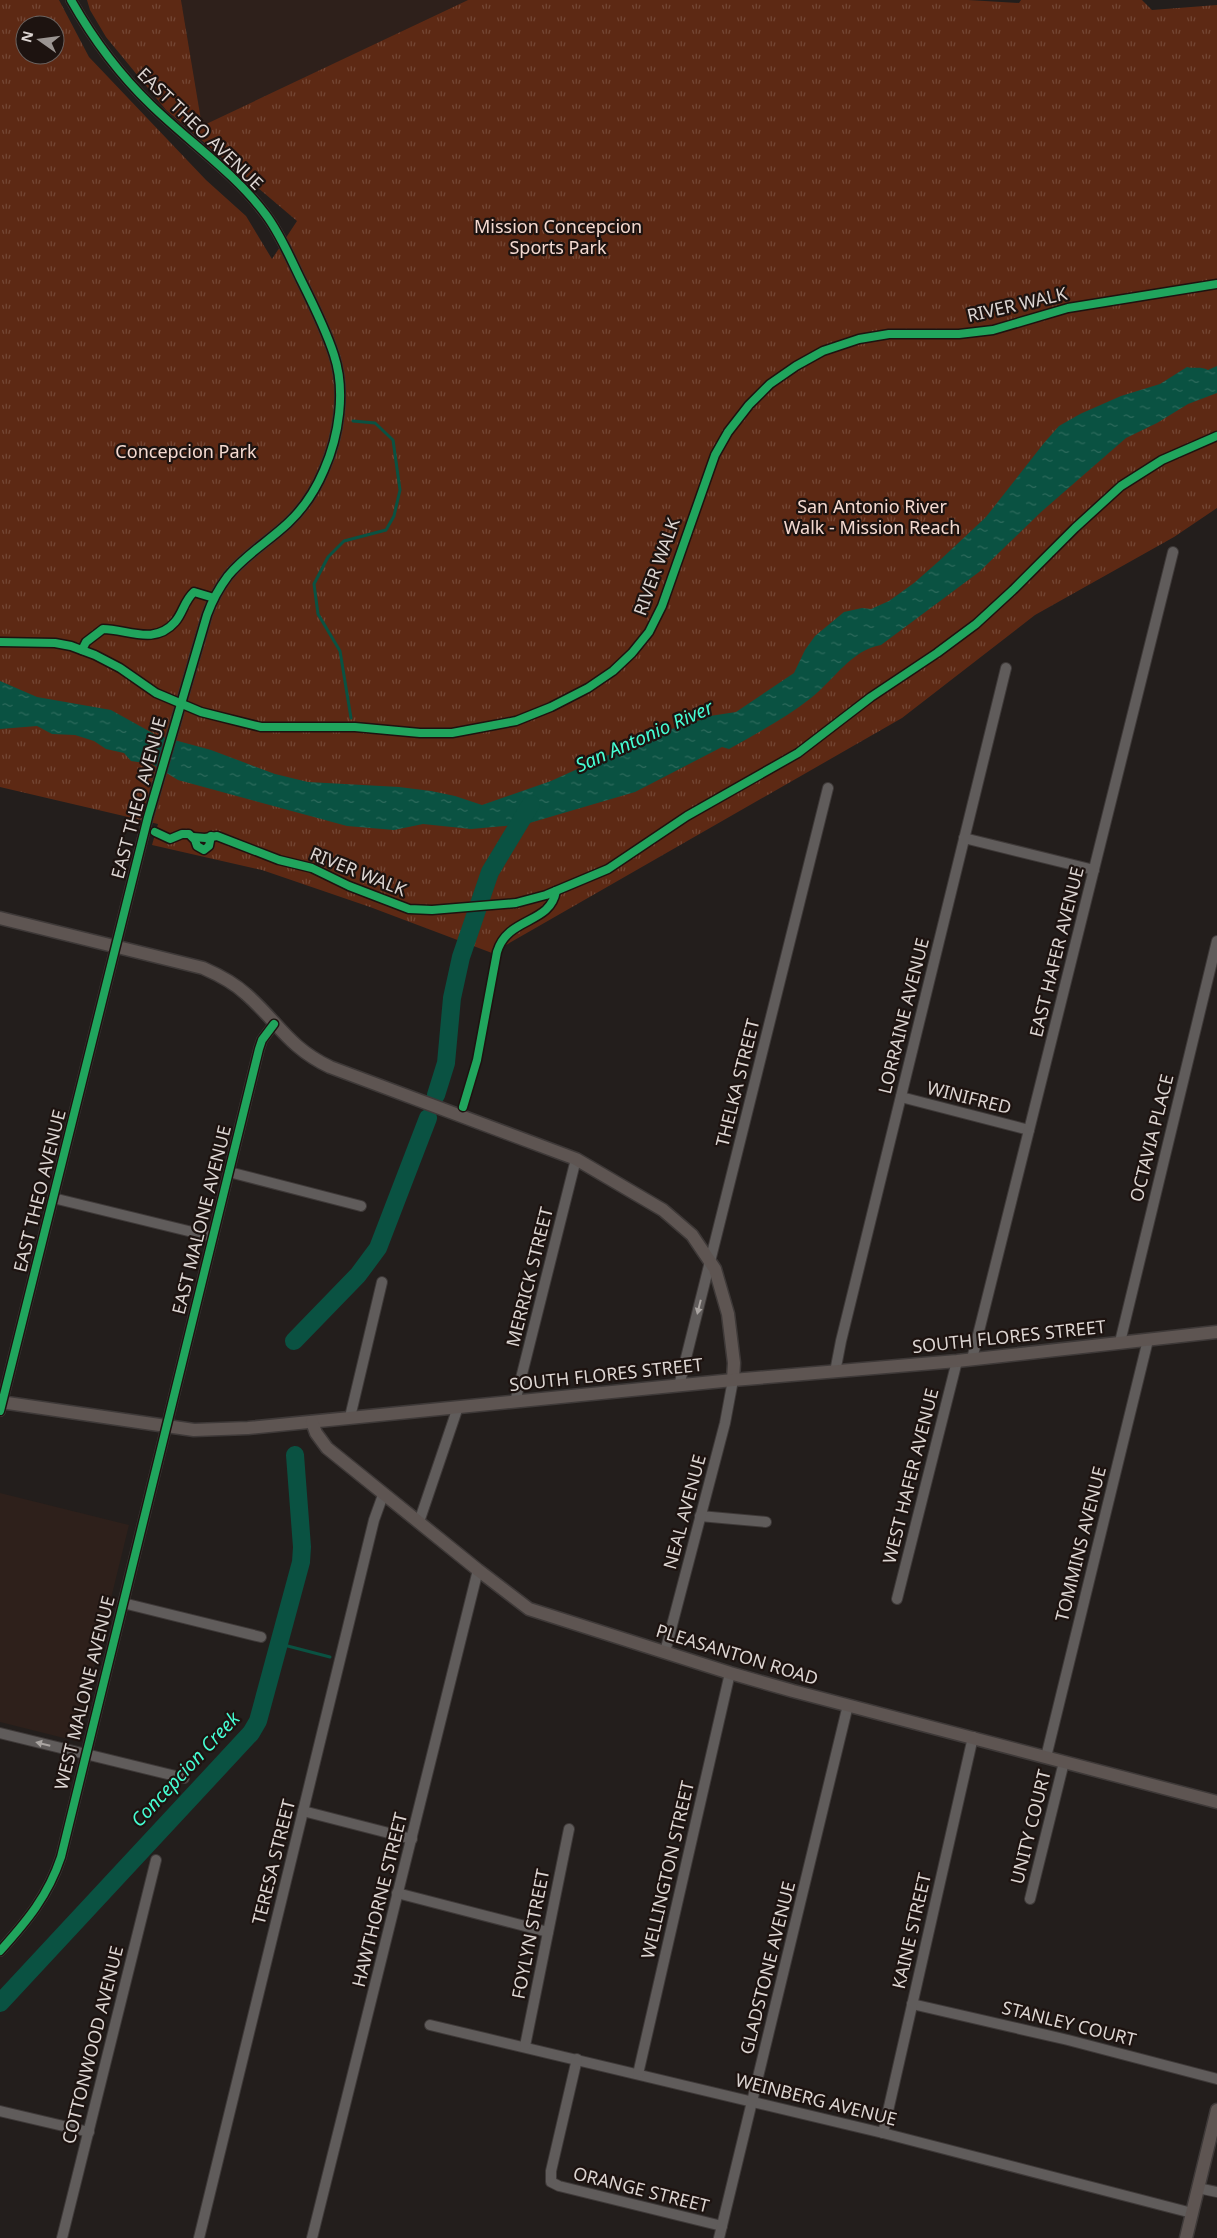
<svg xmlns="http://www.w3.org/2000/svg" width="1217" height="2238" viewBox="0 0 1217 2238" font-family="'Noto Sans',sans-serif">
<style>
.built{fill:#2e201b}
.park{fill:url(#park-tufts);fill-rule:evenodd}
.water{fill:url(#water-ripples)}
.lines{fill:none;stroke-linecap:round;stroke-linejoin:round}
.stream{stroke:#0a5242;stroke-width:3}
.river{stroke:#0a5242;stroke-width:18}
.minor-casing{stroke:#3e3938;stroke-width:12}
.major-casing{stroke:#3e3938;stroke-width:15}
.minor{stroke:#605c5b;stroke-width:10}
.major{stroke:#5e5552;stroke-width:12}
.cycleway-casing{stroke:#1d1310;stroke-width:11}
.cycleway{stroke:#20a55d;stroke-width:8}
.oneway{fill:#aaa5a2}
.labels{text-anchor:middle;stroke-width:4.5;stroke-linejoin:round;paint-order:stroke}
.street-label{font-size:18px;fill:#dcd5d2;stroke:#1d1310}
.park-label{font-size:18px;fill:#f4dad1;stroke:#1d1310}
.water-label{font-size:19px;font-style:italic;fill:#45fcd2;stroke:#1d1310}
</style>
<defs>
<pattern id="park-tufts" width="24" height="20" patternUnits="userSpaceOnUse" patternTransform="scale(1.25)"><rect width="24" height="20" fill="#5d2914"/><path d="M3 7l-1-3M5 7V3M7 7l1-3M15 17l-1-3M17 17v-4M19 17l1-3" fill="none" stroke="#744735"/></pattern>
<pattern id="water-ripples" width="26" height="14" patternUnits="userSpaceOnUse" patternTransform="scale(1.25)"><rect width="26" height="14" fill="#0a5242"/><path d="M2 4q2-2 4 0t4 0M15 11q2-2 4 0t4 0" fill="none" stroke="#2d6a5c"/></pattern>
</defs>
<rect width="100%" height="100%" fill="#231e1c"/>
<g class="built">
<polygon points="181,0 468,0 202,127"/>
<polygon points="0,1493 129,1525 76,1741 0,1722"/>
</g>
<path class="park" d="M0,0H59L89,57L206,180L246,216L272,259L297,221L166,110L106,37L90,10L87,0H181L202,126L468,0H968L1019,3L1021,0H1142L1152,10L1217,5V508L1174,537L1035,615L902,718L492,953L370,907L262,870L152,845L158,824L0,787ZM25,25H55V55H25Z"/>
<path class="water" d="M1217,366V393L1188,404L1157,423L1126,438L1041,512L979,572L881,645C851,650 834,680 811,698C786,718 757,733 729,749L722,747L635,792L526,824L471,829L423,824L394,830L347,826L178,780L152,764L131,761L124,753L106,749L94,741L75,735L52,734L37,726L0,729V681L37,697L111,710L156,735L211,750L275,774L308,782L399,787L431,791L455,796L482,805L551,781L661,731L685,726L710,716L736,712L794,673L805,650L815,636L844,612L862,608L871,609L889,601L914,583L939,561L986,517L1044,443L1059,426L1080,414L1121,396L1160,384L1187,367C1195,369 1201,366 1208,370Z"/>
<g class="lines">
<g class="stream">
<polyline points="351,718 340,651 318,614 314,584 328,557 344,541 386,530 394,516 400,490 393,440 375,423 353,421"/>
<polyline points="280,1644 330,1657"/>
</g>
<g class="river">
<polyline points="436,1095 446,1063 452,998 461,957 490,872 531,804"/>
<polyline points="294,1341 358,1275 378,1248 428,1118"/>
<polyline points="0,2003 251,1733 258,1721 301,1562 302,1547 295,1455"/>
</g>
<defs>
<g id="minor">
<polyline points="964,838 1094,870"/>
<polyline points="901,1097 1029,1130"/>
<polyline points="229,1172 361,1206"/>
<polyline points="53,1198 213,1237"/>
<polyline points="1120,1342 1217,941"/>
<polyline points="972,1359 1173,552"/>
<polyline points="835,1372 841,1341 1006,668"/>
<polyline points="679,1386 828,788"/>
<polyline points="515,1402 576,1159"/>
<path d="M0,1411L148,817L207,615C212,601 219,588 228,576C245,555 269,541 288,523C303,509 316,489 324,470C339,436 346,391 334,355C326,330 314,306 302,282C291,260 281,235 266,215C235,173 189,142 151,105C119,74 93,39 71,0"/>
<polyline points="350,1417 382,1282"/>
<polyline points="700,1516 766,1522"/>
<polyline points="419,1522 458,1407"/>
<polyline points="897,1599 957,1361"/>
<polyline points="123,1603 261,1637"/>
<polyline points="665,1652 725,1423 733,1380"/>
<polyline points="0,1733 184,1778"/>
<polyline points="1046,1757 1148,1340"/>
<polyline points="303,1811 412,1839"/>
<polyline points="397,1893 548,1932"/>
<polyline points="1030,1899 1064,1762"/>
<path d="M0,1951C27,1921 48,1896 61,1857L259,1049L262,1040L274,1024"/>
<polyline points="912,2004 1068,2040 1217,2079"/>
<polyline points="430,2025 883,2133 1192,2213"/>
<polyline points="525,2046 569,1829"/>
<polyline points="577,2059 551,2171 551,2182 559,2186 722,2226"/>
<polyline points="638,2074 730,1673"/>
<polyline points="0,2111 89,2132"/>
<polyline points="883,2133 973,1737"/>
<polyline points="1198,2188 1217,2192"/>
<polyline points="62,2238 156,1860"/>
<polyline points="199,2238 374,1520 383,1495"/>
<polyline points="312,2238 478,1570"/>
<polyline points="719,2238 848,1705"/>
</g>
<g id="major">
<path d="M0,918L203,968C219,975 233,982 246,994C278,1022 288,1047 330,1067L576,1159L663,1210L692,1235L715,1269L728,1314L734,1363L733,1380"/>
<polyline points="0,1402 194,1430 248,1428 733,1380 957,1361 1217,1332"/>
<polyline points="312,1422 316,1433 327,1448 478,1570 529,1609 730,1673 793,1691 1217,1802"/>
<polyline points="1186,2238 1217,2110"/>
</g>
</defs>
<use href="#minor" class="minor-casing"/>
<use href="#major" class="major-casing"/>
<use href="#minor" class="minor"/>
<use href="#major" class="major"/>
<defs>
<g id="cycleway">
<polyline points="0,642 55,643 71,646 95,655 120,668 156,693 201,712 261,727 355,727 420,733 452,733 516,721 551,707 588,688 613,671 632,653 649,632 662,606 715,455 728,432 749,405 770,384 796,366 823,351 859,339 889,334 959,334 993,330 1068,308 1217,284"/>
<path d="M82,650L86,642L103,629C127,629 154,646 175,622C183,613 184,601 194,592L214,598"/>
<polyline points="155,832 170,839 182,834 189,834 195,840 197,846 204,850 209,846 211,836"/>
<polyline points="193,837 205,838 217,836 279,860 312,868 349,886 409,909 432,910 516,903 546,895 608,869 687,816 798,753 871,697 937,653 976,624 1013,590 1075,528 1121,486 1162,460 1217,436"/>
<path d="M463,1107L477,1060L497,952C508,916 550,925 556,891"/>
<path d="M0,1411L148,817L207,615C212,601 219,588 228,576C245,555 269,541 288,523C303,509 316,489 324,470C339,436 346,391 334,355C326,330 314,306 302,282C291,260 281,235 266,215C235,173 189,142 151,105C119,74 93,39 71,0"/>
<path d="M0,1951C27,1921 48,1896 61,1857L259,1049L262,1040L274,1024"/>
</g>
</defs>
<use href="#cycleway" class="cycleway-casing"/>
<use href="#cycleway" class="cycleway"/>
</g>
<defs><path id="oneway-solid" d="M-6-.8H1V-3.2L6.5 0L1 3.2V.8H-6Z" transform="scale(1.25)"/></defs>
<g class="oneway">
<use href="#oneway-solid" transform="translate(699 1307) rotate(104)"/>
<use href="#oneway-solid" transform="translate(43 1744) rotate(-166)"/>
</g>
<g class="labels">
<g class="street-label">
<text transform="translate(200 129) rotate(44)" y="6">EAST THEO AVENUE</text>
<text transform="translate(1017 305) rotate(-13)" y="6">RIVER WALK</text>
<text transform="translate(657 567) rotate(-70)" y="6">RIVER WALK</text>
<text transform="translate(139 798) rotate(-75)" y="6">EAST THEO AVENUE</text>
<text transform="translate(358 872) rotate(22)" y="6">RIVER WALK</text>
<text transform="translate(1057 952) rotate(-76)" y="6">EAST HAFER AVENUE</text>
<text transform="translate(904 1016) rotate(-76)" y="6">LORRAINE AVENUE</text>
<text transform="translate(738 1083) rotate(-76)" y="6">THELKA STREET</text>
<text transform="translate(969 1098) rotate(14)" y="6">WINIFRED</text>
<text transform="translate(1152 1138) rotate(-76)" y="6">OCTAVIA PLACE</text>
<text transform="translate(40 1191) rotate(-76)" y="6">EAST THEO AVENUE</text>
<text transform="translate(202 1220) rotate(-76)" y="6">EAST MALONE AVENUE</text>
<text transform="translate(530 1277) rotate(-76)" y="6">MERRICK STREET</text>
<text transform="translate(1009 1337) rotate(-6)" y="6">SOUTH FLORES STREET</text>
<text transform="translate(606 1375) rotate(-6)" y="6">SOUTH FLORES STREET</text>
<text transform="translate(911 1476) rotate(-76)" y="6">WEST HAFER AVENUE</text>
<text transform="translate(685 1512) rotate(-75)" y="6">NEAL AVENUE</text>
<text transform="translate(1081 1544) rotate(-76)" y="6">TOMMINS AVENUE</text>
<text transform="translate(737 1655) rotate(17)" y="6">PLEASANTON ROAD</text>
<text transform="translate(85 1693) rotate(-76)" y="6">WEST MALONE AVENUE</text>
<text transform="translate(1031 1827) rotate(-76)" y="6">UNITY COURT</text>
<text transform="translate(274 1862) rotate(-76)" y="6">TERESA STREET</text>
<text transform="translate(668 1870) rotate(-77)" y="6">WELLINGTON STREET</text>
<text transform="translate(380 1900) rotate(-76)" y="6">HAWTHORNE STREET</text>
<text transform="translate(912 1931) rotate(-77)" y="6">KAINE STREET</text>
<text transform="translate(531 1934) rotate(-79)" y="6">FOYLYN STREET</text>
<text transform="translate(768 1968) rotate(-76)" y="6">GLADSTONE AVENUE</text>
<text transform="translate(1069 2024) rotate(14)" y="6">STANLEY COURT</text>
<text transform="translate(93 2045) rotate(-76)" y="6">COTTONWOOD AVENUE</text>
<text transform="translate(816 2100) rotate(14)" y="6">WEINBERG AVENUE</text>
<text transform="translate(641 2190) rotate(14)" y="6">ORANGE STREET</text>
</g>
<g class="park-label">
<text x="558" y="233">Mission Concepcion<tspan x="558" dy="21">Sports Park</tspan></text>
<text x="186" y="458">Concepcion Park</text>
<text x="872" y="513">San Antonio River<tspan x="872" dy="21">Walk - Mission Reach</tspan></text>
</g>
<g class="water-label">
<text transform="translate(644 736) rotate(-24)" y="7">San Antonio River</text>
<text transform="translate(185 1769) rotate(-47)" y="7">Concepcion Creek</text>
</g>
</g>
<g transform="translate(40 40) rotate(284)"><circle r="24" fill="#1d1310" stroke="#69615e"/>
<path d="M0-4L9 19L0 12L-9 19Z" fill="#9b9592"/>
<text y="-8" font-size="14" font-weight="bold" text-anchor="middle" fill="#dcd5d2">N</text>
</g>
</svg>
